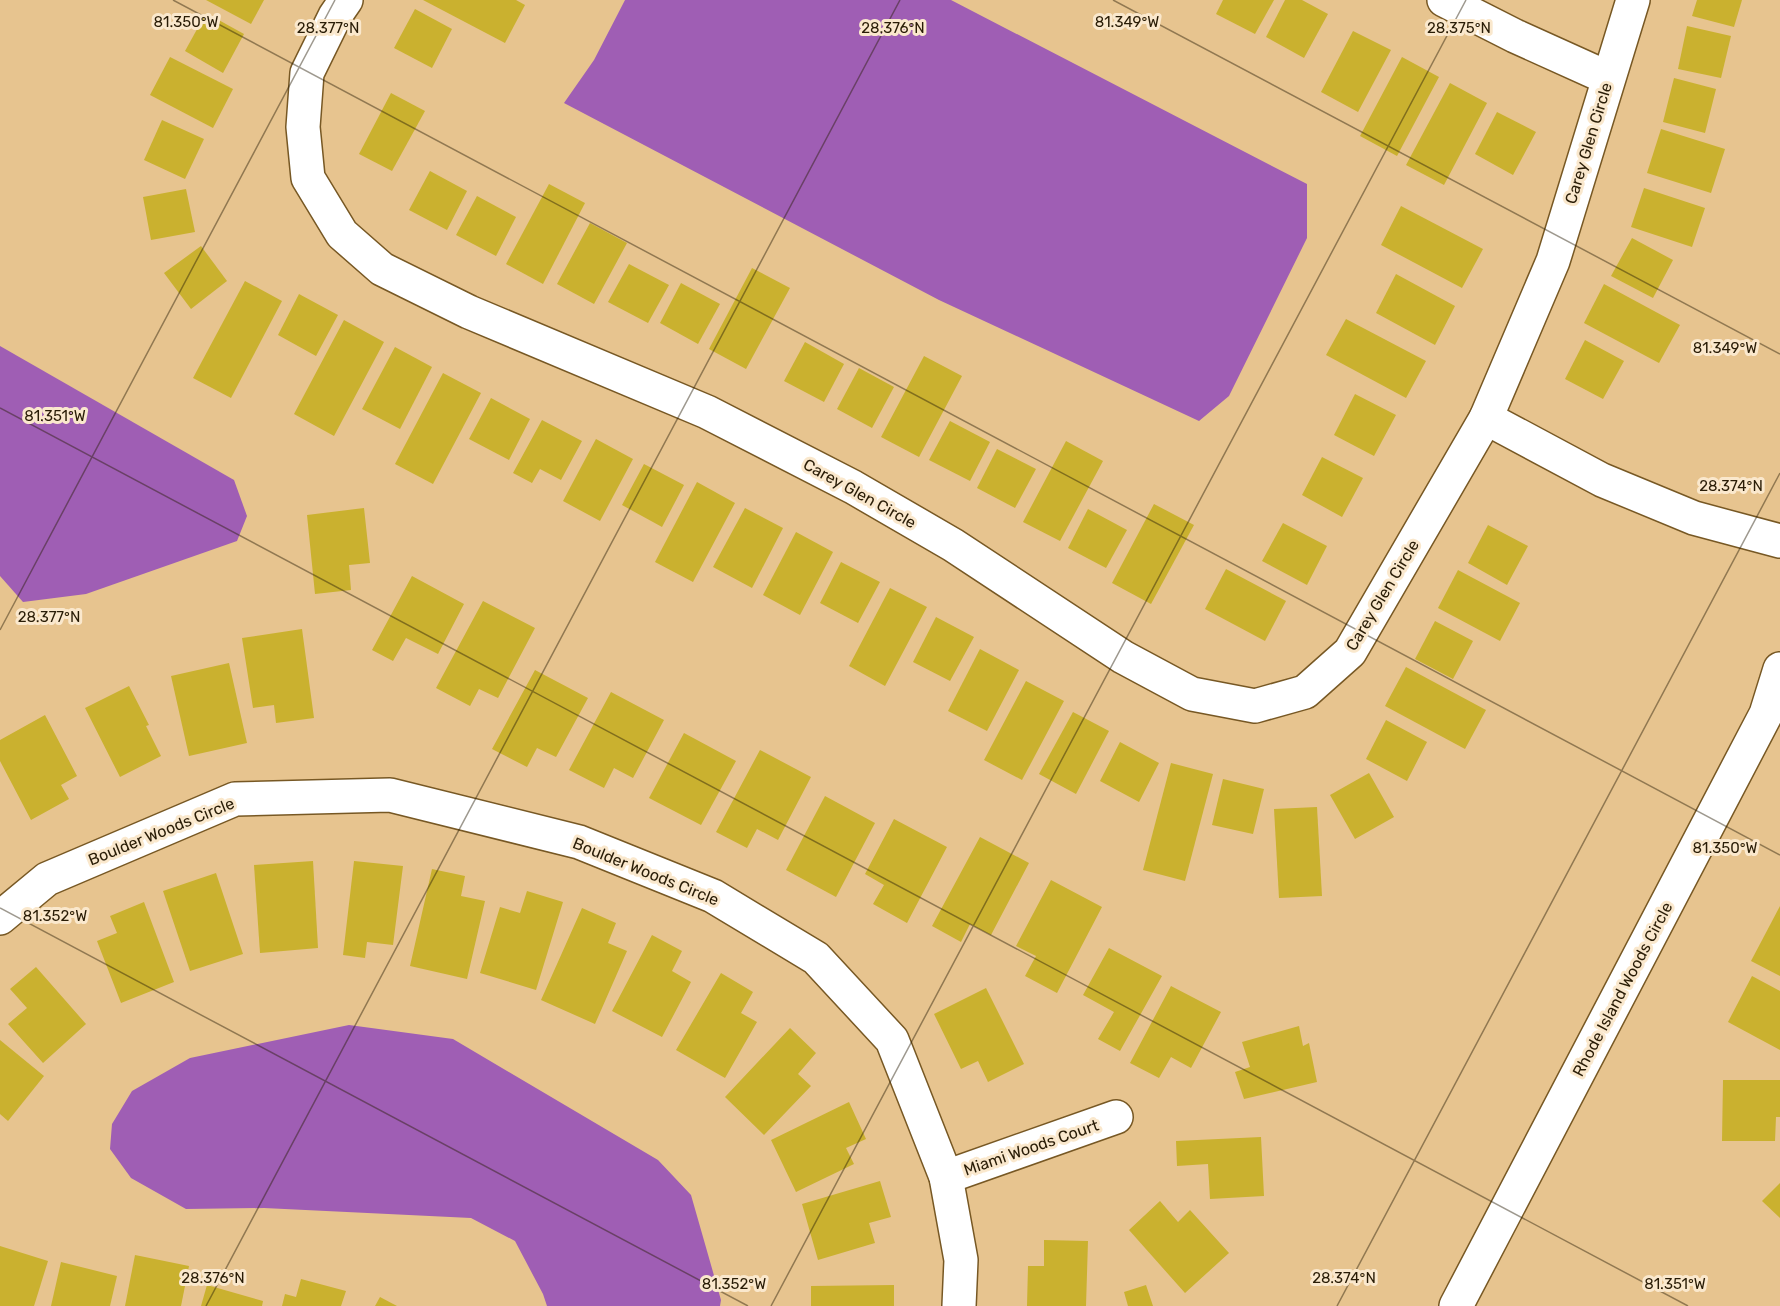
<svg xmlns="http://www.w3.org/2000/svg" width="1780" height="1306" viewBox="0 0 1780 1306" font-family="Rubik,sans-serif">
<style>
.water{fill:#9f5eb4}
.building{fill:#cab12f}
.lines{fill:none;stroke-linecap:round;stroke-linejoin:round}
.minor-casing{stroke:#775824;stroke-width:36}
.minor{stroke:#fff;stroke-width:33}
.ticks{fill:none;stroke:#291c06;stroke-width:1.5;stroke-opacity:0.45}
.labels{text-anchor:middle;stroke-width:6;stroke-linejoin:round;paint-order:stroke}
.street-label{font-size:16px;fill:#291c06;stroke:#fae8cd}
.ticks-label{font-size:15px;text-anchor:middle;fill:#291c06;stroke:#fae8cd;stroke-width:6;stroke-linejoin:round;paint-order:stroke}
</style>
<rect width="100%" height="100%" fill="#e7c48f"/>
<g class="water">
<polygon points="625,0 951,0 1307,184 1307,238 1229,396 1199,421 939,300 564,103 594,60"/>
<polygon points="0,346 234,480 247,516 237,541 86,594 23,602 0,576"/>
<polygon points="349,1025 453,1039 658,1160 691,1195 721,1300 720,1306 547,1306 543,1294 515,1241 471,1218 264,1208 186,1209 131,1178 110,1149 112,1124 132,1091 190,1058"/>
</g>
<g class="building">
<polygon points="206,0 264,0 251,24"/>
<polygon points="423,0 516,0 525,5 505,43"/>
<polygon points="1223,0 1274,0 1255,34 1216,14"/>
<polygon points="1285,0 1302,0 1328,14 1304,58 1266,37"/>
<polygon points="1697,0 1742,0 1734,27 1692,16"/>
<polygon points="415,9 452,29 432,68 394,48"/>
<polygon points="206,13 244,34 223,73 185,51"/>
<polygon points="1687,26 1731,36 1721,78 1678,69"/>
<polygon points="1353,31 1391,50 1358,112 1321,92"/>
<polygon points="170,57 233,89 213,128 150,95"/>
<polygon points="1402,57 1439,77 1397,156 1360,136"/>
<polygon points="1674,78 1716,89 1705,133 1663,122"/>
<polygon points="1450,83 1487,103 1444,185 1406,165"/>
<polygon points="391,93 425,111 392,171 359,154"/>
<polygon points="1497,112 1536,132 1513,175 1475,154"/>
<polygon points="162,120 204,139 185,179 144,160"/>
<polygon points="1661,129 1725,149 1711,193 1647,173"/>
<polygon points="430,171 467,191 447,230 409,210"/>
<polygon points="549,184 585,203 543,284 506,264"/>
<polygon points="1644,188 1705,208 1692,247 1631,227"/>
<polygon points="186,189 195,232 151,240 143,197"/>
<polygon points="477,196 516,217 496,256 456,235"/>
<polygon points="1401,206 1483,249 1462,288 1381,245"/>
<polygon points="590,223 627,243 594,304 557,284"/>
<polygon points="1632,238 1673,260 1653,298 1611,276"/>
<polygon points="201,246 227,281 191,309 164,273"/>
<polygon points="629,264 669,285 648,323 608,302"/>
<polygon points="752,268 790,288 746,369 709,349"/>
<polygon points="1396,274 1455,306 1435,345 1376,313"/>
<polygon points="245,281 282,301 231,398 193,378"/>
<polygon points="681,283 720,304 698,344 660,323"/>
<polygon points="1604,284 1680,325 1659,363 1584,323"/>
<polygon points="299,294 338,315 316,356 278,335"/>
<polygon points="1346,319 1426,361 1406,398 1326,355"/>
<polygon points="344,320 384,342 334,436 294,414"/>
<polygon points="1585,340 1624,361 1603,399 1565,379"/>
<polygon points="805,342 844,364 824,402 784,381"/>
<polygon points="395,347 432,367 400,429 362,409"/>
<polygon points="924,356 962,376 919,457 881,437"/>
<polygon points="859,368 894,387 872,428 837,409"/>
<polygon points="443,373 481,393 433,484 395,464"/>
<polygon points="1355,394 1396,415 1374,456 1334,435"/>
<polygon points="491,398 530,419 509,460 469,439"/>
<polygon points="542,420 582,441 561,480 540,469 532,483 513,473"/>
<polygon points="950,421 990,442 970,481 929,460"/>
<polygon points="596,439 633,459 600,521 563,501"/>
<polygon points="1066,441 1103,461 1060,541 1023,522"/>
<polygon points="997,449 1036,469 1015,508 977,488"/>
<polygon points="1322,457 1363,478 1342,517 1302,495"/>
<polygon points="644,464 684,485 662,527 622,505"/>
<polygon points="697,482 735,503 693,582 655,562"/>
<polygon points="1154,504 1194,525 1151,604 1112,583"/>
<polygon points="364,508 370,563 349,565 351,590 315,594 307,515"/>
<polygon points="745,508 783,528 752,588 713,567"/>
<polygon points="1088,509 1127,530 1106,568 1068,548"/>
<polygon points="1283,523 1327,546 1307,585 1262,561"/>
<polygon points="1488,525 1528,546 1507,585 1468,563"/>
<polygon points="796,532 833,552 800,615 763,595"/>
<polygon points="841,562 880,582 858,623 820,603"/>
<polygon points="1226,569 1286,601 1265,641 1205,609"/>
<polygon points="1458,570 1520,603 1500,641 1438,608"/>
<polygon points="412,576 464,604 438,654 406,638 393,661 372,650"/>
<polygon points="890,588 927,607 885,686 849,666"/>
<polygon points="483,601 535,628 498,698 479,689 470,706 436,688"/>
<polygon points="936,617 974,637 950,681 913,662"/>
<polygon points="1435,621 1473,641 1453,679 1415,659"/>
<polygon points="302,629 314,718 276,723 274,705 253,708 242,638"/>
<polygon points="980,649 1019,670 987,731 948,711"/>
<polygon points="229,663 247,743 189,756 171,676"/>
<polygon points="1406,667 1486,710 1465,749 1385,706"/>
<polygon points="535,670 588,698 556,757 537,748 527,767 492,749"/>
<polygon points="1026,681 1064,701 1022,780 984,760"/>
<polygon points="129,686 149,725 146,726 161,756 120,777 85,708"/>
<polygon points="611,692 664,720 633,778 614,768 604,788 569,770"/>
<polygon points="1073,712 1109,731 1076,794 1039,774"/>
<polygon points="45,715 77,776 61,785 69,799 31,820 0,761 0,740"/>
<polygon points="1386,720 1427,742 1407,781 1366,759"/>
<polygon points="684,733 736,761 701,825 649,798"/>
<polygon points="1120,742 1159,763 1139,802 1100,781"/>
<polygon points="760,750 811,777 778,840 757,829 747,848 716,832"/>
<polygon points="1171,763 1213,774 1185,881 1143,870"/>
<polygon points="1369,773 1394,817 1355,839 1330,795"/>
<polygon points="1223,779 1264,789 1253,834 1212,825"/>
<polygon points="825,796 875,823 836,897 786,870"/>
<polygon points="1317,807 1322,896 1279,898 1274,809"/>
<polygon points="894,819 947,847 907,923 873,904 884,885 865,874"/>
<polygon points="980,837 1029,863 991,935 970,924 961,942 932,926"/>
<polygon points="313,861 318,948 260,953 254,865"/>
<polygon points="354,861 403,866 393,945 367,942 365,958 343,955"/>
<polygon points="432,869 465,876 461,896 485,901 467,979 410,966"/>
<polygon points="216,873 243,954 190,971 163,891"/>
<polygon points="1051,880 1102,907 1057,993 1025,976 1036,956 1016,946"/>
<polygon points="527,891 563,902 536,990 480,973 500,907 520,913"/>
<polygon points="144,902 174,982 121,1003 97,941 117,933 110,916"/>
<polygon points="1780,906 1780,976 1751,961"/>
<polygon points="582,908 616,923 608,943 627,951 595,1024 541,1000"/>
<polygon points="652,935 682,951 672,971 691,982 662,1037 612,1011"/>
<polygon points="1109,948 1162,976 1120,1051 1098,1039 1114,1012 1083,995"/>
<polygon points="36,967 86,1024 43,1063 8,1024 27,1008 10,989"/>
<polygon points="721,973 753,992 741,1013 757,1022 725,1078 676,1050"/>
<polygon points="1752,976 1780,991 1780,1050 1728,1022"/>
<polygon points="1171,986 1221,1012 1191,1068 1171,1057 1159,1078 1130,1063"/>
<polygon points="986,988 1024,1064 988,1082 978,1061 961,1069 934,1014"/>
<polygon points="1299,1026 1303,1046 1309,1043 1317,1082 1244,1099 1235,1072 1250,1067 1242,1042"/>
<polygon points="790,1028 816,1053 798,1074 811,1086 764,1135 725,1097"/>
<polygon points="0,1040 44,1076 8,1121 0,1114"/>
<polygon points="1723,1080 1780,1080 1780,1117 1776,1117 1775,1141 1722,1141"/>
<polygon points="849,1102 866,1139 846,1148 854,1164 796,1192 771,1140"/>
<polygon points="1261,1137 1264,1196 1210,1199 1208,1164 1177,1166 1176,1141"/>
<polygon points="880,1181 891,1217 869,1223 875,1243 818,1260 802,1204"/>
<polygon points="1780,1183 1780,1218 1762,1201"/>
<polygon points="1160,1201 1178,1222 1190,1210 1229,1253 1185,1293 1129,1230"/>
<polygon points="1044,1240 1088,1241 1086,1306 1027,1306 1028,1266 1044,1266"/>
<polygon points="0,1246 48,1261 34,1306 0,1306"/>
<polygon points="135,1255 189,1266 181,1306 125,1306"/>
<polygon points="61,1262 117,1276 110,1306 51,1306"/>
<polygon points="301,1279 346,1291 341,1306 282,1306 285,1294 296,1297"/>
<polygon points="207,1285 263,1301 262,1306 201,1306"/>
<polygon points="894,1285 894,1306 811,1306 811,1286"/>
<polygon points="1146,1285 1153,1306 1128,1306 1124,1292"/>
<polygon points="380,1297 397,1306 375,1306"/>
</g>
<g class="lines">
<defs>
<g id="minor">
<polyline points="346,0 335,16 307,73 303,127 308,178 342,234 382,269 469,312 707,412 853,487 953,545 1123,657 1192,694 1255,706 1305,692 1350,652 1486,418 1553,261 1633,0"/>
<polyline points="1444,0 1515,36 1608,78"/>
<polyline points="1486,418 1602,480 1694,518 1780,541"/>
<polyline points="0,918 47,879 235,799 390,795 579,842 713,896 816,958 892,1040 946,1177 961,1260 959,1306"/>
<polyline points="946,1177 1116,1117"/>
<polyline points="1456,1306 1766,714 1780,669"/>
</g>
</defs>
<use href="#minor" class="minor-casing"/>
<use href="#minor" class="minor"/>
</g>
<path class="ticks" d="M173,0L1780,855M1113,0L1780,354M0,408L1688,1306M0,630L335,0M0,908L748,1306M206,1306L900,0M771,1306L1466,0M1337,1306L1780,473"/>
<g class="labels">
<g class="street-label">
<text transform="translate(1588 143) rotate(-73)" y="6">Carey Glen Circle</text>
<text transform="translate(860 493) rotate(29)" y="6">Carey Glen Circle</text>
<text transform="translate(1382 595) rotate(-59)" y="6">Carey Glen Circle</text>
<text transform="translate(161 831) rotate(-22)" y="6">Boulder Woods Circle</text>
<text transform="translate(646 871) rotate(22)" y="6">Boulder Woods Circle</text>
<text transform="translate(1622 989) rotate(-62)" y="6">Rhode Island Woods Circle</text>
<text transform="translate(1031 1147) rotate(-19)" y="6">Miami Woods Court</text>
</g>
</g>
<g class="ticks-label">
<text x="186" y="27">81.350°W</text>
<text x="1127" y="27">81.349°W</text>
<text x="328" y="33">28.377°N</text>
<text x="893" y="33">28.376°N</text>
<text x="1459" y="33">28.375°N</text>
<text x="1725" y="353">81.349°W</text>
<text x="55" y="421">81.351°W</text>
<text x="1731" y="491">28.374°N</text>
<text x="49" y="622">28.377°N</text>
<text x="1725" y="853">81.350°W</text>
<text x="55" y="921">81.352°W</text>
<text x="213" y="1283">28.376°N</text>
<text x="1344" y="1283">28.374°N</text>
<text x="734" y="1289">81.352°W</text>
<text x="1675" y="1289">81.351°W</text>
</g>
</svg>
